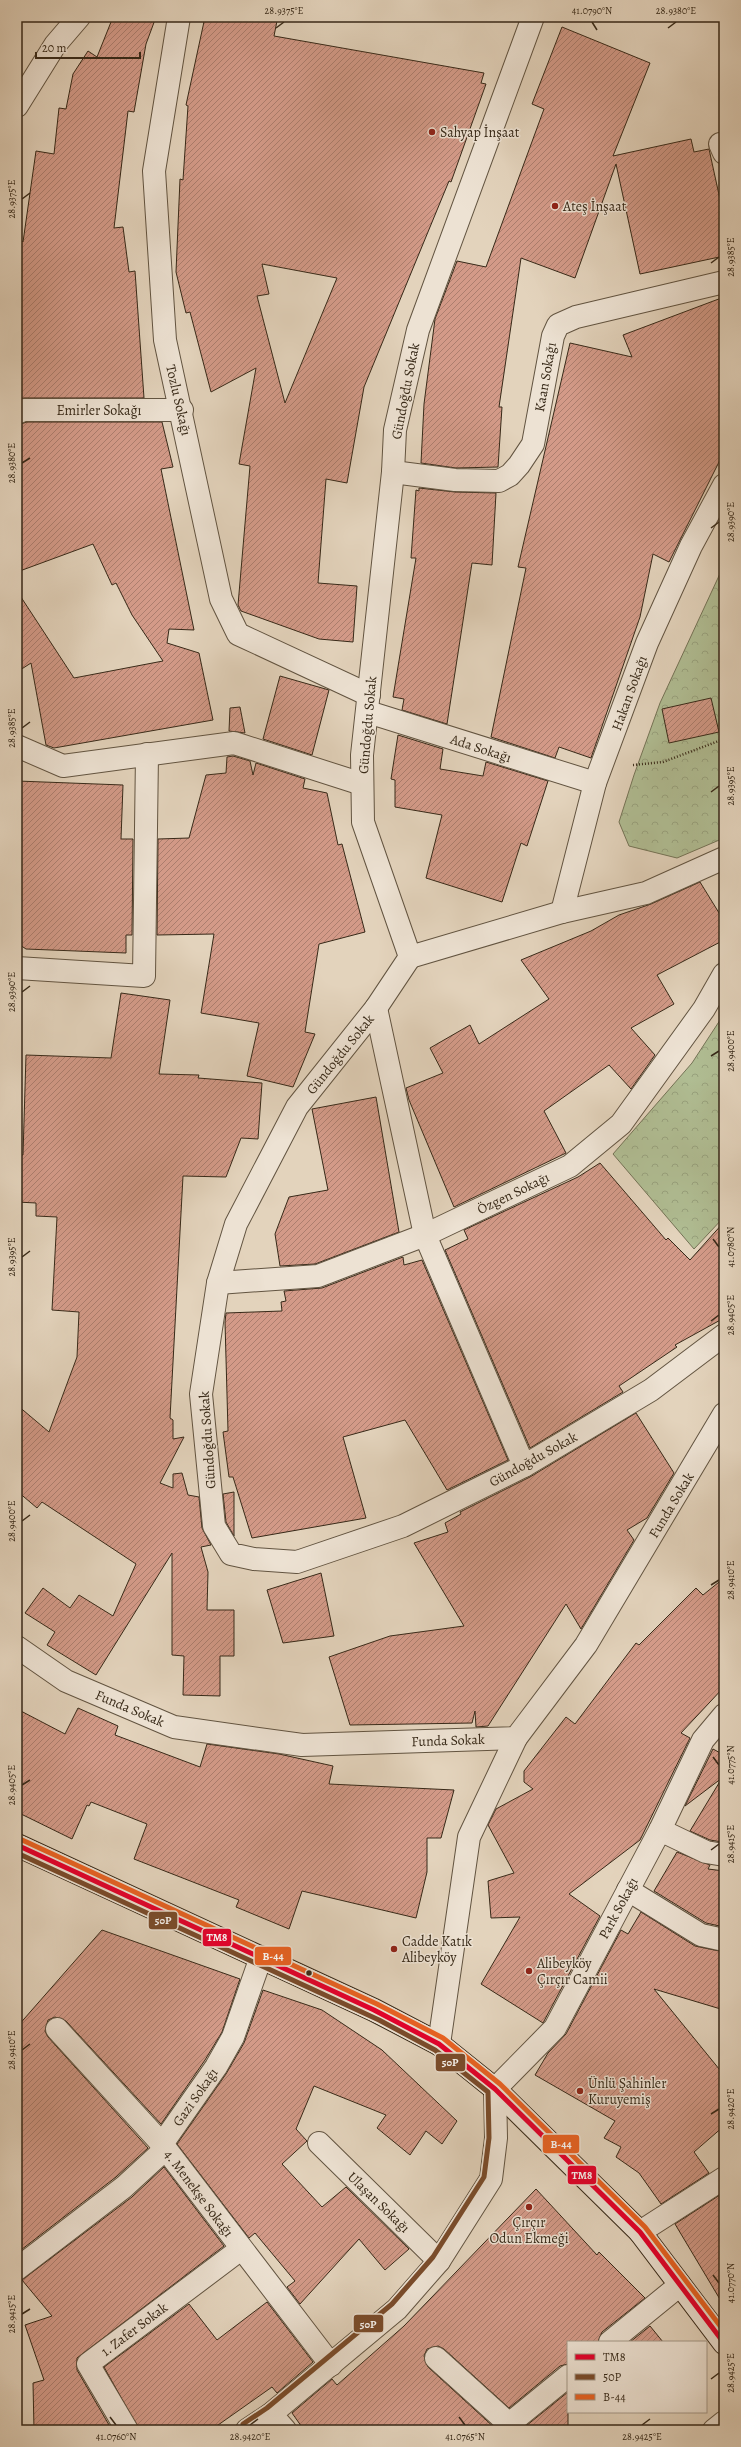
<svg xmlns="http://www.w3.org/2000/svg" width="741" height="2447" viewBox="0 0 741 2447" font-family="Alegreya,serif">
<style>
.park{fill:url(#park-crowns);stroke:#747356}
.building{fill:url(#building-hatch);stroke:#372918;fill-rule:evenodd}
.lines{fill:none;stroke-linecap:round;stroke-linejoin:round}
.minor-casing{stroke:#625441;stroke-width:24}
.secondary-casing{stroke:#372918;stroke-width:24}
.path{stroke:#372918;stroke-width:2.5;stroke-dasharray:1 2;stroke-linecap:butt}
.minor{stroke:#ede2d3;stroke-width:22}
.secondary{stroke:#ede2d3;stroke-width:22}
.bus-1-casing{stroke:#ede2d3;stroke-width:8}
.bus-2-casing{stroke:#ede2d3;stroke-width:8}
.bus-3-casing{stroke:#ede2d3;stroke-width:8}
.bus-1{stroke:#e4002b;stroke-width:5}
.bus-2{stroke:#7a4b2a;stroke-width:5}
.bus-3{stroke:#e96222;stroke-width:5}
.ticks{fill:none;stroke:#372918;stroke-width:1.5}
.poi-dot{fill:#8f2418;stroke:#ede2d3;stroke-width:1.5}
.bus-dot{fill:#372918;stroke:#ede2d3;stroke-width:1.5}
.labels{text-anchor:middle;stroke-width:3;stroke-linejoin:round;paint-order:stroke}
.poi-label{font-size:14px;fill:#372918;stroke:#ede2d3;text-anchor:start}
.street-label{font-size:14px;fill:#372918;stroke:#ede2d3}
.line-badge{stroke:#ede2d3;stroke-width:1.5}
.badge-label{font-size:11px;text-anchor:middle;font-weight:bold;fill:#fff}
.neatline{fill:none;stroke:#372918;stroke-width:1.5}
.ticks-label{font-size:10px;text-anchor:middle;fill:#372918}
</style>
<defs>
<pattern id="park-crowns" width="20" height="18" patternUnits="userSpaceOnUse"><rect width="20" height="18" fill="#b0bd93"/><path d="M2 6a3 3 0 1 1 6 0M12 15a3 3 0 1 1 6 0" fill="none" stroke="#98a27e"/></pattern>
<pattern id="building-hatch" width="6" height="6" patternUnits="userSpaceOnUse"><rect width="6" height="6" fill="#d39a88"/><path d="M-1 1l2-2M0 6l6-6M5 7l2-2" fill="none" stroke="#ac7e6e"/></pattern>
</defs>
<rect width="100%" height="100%" fill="#e3d3bc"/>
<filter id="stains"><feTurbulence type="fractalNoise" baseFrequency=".005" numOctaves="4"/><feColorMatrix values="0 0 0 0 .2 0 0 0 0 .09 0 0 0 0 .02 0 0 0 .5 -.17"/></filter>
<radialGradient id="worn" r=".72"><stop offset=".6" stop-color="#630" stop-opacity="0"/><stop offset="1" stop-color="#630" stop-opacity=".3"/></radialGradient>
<g class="park">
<polygon points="724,565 724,838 677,858 629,846 619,822 634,775 660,703"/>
<polygon points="724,1014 724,1217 694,1249 613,1154 692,1063"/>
</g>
<g class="building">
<polygon points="113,17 156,17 146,44 134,112 128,111 114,228 123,227 129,272 135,271 144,398 24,398 17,399 17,235 23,242 36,151 54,154 59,108 66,109 73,74 88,51 97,57"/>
<path d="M205,17H258L277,21L274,36L484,73L481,83L486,84L451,182L449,181L364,387L347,483L326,479L318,583L357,586L353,642L319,639L241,611L238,605L250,466L239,464L256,368L211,392L190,312L186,313L176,272L180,179L183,180L188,106L186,105ZM262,264L337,278L285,403L257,296L269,294Z"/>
<polygon points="562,27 650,63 613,156 691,139 694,152 709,149 721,204 724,204 724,256 640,274 616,164 575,278 521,258 499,407 502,407 498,467 456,468 421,463 424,404 435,319 457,261 486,267 544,109 532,104"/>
<polygon points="724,297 724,452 669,562 653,554 640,617 591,758 559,747 555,758 491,737 526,568 518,567 570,343 632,357 623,335"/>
<polygon points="27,422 162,422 173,467 161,469 194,630 169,629 167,643 199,653 213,720 54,748 46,745 31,663 17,672 17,591 74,678 163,661 132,615 116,583 112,585 93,544 17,572 17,425"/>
<polygon points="419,488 455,492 496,493 492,565 472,563 447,724 402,710 404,699 393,697 416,558 411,558 416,490 419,491"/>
<polygon points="280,676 329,690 312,755 263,739"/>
<polygon points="711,698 719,732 669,743 662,709"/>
<polygon points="240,707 245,733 229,731 230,708"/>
<polygon points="398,735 443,749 440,769 483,776 486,762 548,781 527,846 521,843 502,902 426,878 442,815 395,807 395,780 391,779"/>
<polygon points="233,756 250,761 253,775 256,763 305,779 303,788 327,793 338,845 342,844 365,932 319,944 305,1032 315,1034 293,1087 247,1076 259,1023 201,1013 214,934 157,935 158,839 189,838 206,775 226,773 227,757"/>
<polygon points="17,781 123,785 121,839 133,839 132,935 126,935 126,953 26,949 17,943"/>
<polygon points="700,882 724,921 724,940 657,975 674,1004 631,1028 655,1055 631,1089 609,1065 544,1111 566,1153 454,1207 409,1100 406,1088 443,1073 430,1048 470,1025 479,1044 549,999 521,960 591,931 619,915 651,904"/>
<polygon points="121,993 170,1000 159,1074 199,1075 198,1078 262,1083 258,1139 241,1138 226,1177 183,1176 170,1418 173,1420 173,1439 184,1437 160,1483 173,1488 173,1474 182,1473 188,1495 199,1497 202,1528 211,1545 201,1547 208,1572 207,1610 234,1610 234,1656 220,1656 220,1696 183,1695 184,1656 172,1655 172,1553 96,1675 47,1645 55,1632 25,1613 43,1588 70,1608 79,1595 113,1616 136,1564 42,1502 37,1508 17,1491 17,1405 49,1432 77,1357 79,1312 52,1310 57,1217 36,1216 36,1203 17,1202 17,1155 23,1155 26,1055 111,1058"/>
<polygon points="376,1097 399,1232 315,1264 280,1266 275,1234 289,1197 328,1190 312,1109"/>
<polygon points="600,1163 666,1240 668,1238 690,1260 724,1222 724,1318 675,1345 677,1347 619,1386 623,1392 530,1448 445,1250 468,1239 464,1230 578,1177"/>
<polygon points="403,1257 404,1265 422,1260 508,1460 447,1490 405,1420 343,1437 366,1518 252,1538 233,1477 229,1477 223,1432 228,1431 225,1322 226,1313 282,1311 281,1302 286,1301 284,1291 322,1288"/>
<polygon points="636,1413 674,1473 647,1518 627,1530 634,1540 581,1629 566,1604 488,1726 476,1727 475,1711 472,1723 350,1725 329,1657 390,1636 464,1626 414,1543 448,1532 445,1523 461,1514 460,1512 530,1477"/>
<polygon points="234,1492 234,1536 226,1522 223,1494"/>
<polygon points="321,1573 334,1636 283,1643 267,1590"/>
<polygon points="724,1578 724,1687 681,1733 690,1738 640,1840 569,1894 600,1916 543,2023 481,1984 520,1917 491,1918 488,1881 514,1873 488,1825 496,1809 533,1789 524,1782 524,1771 566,1717 575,1724 636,1643 639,1645 696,1588 703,1595"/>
<polygon points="78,1708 118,1726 115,1735 200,1767 207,1744 279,1754 333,1766 329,1784 454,1790 441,1838 427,1838 427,1872 416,1918 302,1891 289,1929 236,1907 239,1900 134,1859 147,1824 91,1802 89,1806 87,1805 72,1839 17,1812 17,1709 65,1734"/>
<polygon points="713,1749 724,1755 724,1838 722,1842 710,1840 690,1831 722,1778 685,1806"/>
<polygon points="677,1852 710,1865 708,1869 724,1871 724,1927 706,1923 654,1891"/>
<polygon points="641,1912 695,1946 724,1952 724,2010 654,1989 724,2075 724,2126 694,2152 709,2173 661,2204 639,2173 616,2157 621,2147 604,2138 615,2121 535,2075 548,2053 566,2034 621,1930 628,1934"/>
<polygon points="102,1930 240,1979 222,2032 205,2060 161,2124 66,2021 55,2017 48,2020 45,2031 48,2037 148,2148 116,2177 17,2253 17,2027"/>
<polygon points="263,1990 322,2010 382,2050 457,2121 442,2144 426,2131 410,2155 377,2128 386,2115 314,2086 296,2129 307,2141 282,2164 322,2207 346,2187 409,2249 385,2270 359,2239 300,2304 287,2287 295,2281 255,2233 249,2238 177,2144 226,2074 244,2043"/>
<polygon points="164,2167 224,2246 77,2358 77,2370 112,2430 34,2430 33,2383 44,2380 25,2325 52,2316 22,2280 132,2197"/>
<polygon points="536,2189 597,2255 599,2252 645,2298 602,2332 598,2342 568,2342 568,2364 560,2366 509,2408 444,2349 438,2346 427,2349 424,2356 428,2367 497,2430 304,2430 292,2413 332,2379 337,2385 404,2326"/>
<polygon points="723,2193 724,2195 724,2306 675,2224"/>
<polygon points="267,2302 313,2362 277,2393 272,2387 211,2430 139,2430 104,2367 189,2304 217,2340"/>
<polygon points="650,2326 663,2342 630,2342"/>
<polygon points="568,2392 568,2430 521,2430"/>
</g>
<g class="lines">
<defs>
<g id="minor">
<polyline points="179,17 154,171 165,340 221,599 238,634 369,695"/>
<polyline points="533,17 418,330 395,430 393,472 362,755 363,822 410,957 376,1008 297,1107 236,1224 218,1283 201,1394 214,1526 231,1554 254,1559 297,1562 403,1526 524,1466 651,1390 724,1335"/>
<polyline points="17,106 55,45 79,17"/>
<polyline points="720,144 724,153"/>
<polyline points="17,413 24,410 182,410"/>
<polyline points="393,472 455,480 499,481 510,475 519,465 533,444 553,336 558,325 576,317 724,282"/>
<polyline points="368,712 595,783"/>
<polyline points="17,746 63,766 234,743 362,784"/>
<polyline points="562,912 595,783 647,643 691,546 724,485"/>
<polyline points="410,957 562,912 646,893 724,858"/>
<polyline points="17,968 144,976 147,754"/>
<polyline points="376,1008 425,1235 524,1466"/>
<polyline points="218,1283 318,1276 425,1235 570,1166 621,1124 704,1009 724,974"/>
<polyline points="17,1647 66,1681 174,1727 302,1745 516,1738 586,1645 724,1414"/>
<polyline points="660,1830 706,1852 724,1855"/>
<polyline points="628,1890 701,1935 724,1940"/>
<polyline points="57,2029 162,2144 331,2365"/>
<polyline points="439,2044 469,1837 516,1738"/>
<polyline points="319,2143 439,2261"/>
<polyline points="640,2232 724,2178"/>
<polyline points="17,2269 124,2187 161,2153 162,2144 216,2067 233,2037 261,1957"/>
<polyline points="610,2342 680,2285"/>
<polyline points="436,2358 509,2424 568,2376"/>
<polyline points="271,2414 285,2430"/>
<polyline points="127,2430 88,2364 241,2249"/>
<polyline points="247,2430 271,2414 397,2309 439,2261 491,2179 496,2138 495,2089 555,2028 660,1830 703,1740 724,1715"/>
<polyline points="714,2430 724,2422"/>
</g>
<polyline id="secondary" points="17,1845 374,2010 439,2044 495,2089 640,2232 724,2343"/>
</defs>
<use href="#minor" class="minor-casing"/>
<use href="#secondary" class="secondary-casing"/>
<polyline class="path" points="633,765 663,762 724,739"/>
<use href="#minor" class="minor"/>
<use href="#secondary" class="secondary"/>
<defs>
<polyline id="bus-1" points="17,1845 374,2010 439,2044 495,2089 640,2232 724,2343"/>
<polyline id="bus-2" points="17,1853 379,2020 435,2050 488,2092 489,2138 484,2177 433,2257 392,2304 267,2408 243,2424"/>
<polyline id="bus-3" points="20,1839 377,2004 443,2038 500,2084 645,2227 724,2331"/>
</defs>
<use href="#bus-1" class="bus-1-casing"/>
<use href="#bus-2" class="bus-2-casing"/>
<use href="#bus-3" class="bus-3-casing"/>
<use href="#bus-1" class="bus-1"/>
<use href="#bus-2" class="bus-2"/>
<use href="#bus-3" class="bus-3"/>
</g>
<path class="ticks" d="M592,22L597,30M276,28L284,22M668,28L676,22M22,199L30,193M711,263L719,257M22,463L30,458M711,528L719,522M22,728L30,722M711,792L719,786M22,992L30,986M711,1056L719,1051M713,1239L719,1247M22,1257L30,1251M711,1321L719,1315M22,1521L30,1515M711,1585L719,1580M713,1757L719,1765M22,1785L30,1780M711,1850L719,1844M22,2050L30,2044M711,2114L719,2109M713,2275L719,2283M22,2314L30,2309M711,2379L719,2373M110,2417L116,2425M459,2417L465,2425M250,2425L258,2419M642,2425L650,2419"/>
<g class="poi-dot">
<circle cx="432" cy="132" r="4"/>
<circle cx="555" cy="206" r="4"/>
<circle cx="394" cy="1949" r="4"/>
<circle cx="529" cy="1971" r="4"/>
<circle cx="580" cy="2091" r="4"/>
<circle cx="529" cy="2207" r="4"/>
</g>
<circle class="bus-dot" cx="309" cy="1973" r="3.5"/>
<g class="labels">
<g class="poi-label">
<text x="440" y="137">Sahyap İnşaat</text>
<text x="563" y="211">Ateş İnşaat</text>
<text x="402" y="1946">Cadde Katık<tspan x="402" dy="16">Alibeyköy</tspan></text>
<text x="537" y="1968">Alibeyköy<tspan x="537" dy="16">Çırçır Camii</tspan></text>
<text x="588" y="2088">Ünlü Şahinler<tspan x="588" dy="16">Kuruyemiş</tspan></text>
<text x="529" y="2227" text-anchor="middle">Çırçır<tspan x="529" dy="16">Odun Ekmeği</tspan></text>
</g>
<g class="street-label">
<text transform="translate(545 377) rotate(-80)" y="5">Kaan Sokağı</text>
<text transform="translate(405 391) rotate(-79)" y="5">Gündoğdu Sokak</text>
<text transform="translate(179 400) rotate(77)" y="5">Tozlu Sokağı</text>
<text x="99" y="415">Emirler Sokağı</text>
<text transform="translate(629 693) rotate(-70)" y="5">Hakan Sokağı</text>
<text transform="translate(367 725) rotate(-85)" y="5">Gündoğdu Sokak</text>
<text transform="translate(481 748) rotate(18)" y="5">Ada Sokağı</text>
<text transform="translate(340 1054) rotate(-51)" y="5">Gündoğdu Sokak</text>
<text transform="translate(513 1193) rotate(-26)" y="5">Özgen Sokağı</text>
<text transform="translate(207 1440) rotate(-94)" y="5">Gündoğdu Sokak</text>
<text transform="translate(533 1459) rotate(-29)" y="5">Gündoğdu Sokak</text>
<text transform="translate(671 1505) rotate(-59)" y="5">Funda Sokak</text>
<text transform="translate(130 1708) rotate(23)" y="5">Funda Sokak</text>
<text transform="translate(448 1740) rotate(-2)" y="5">Funda Sokak</text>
<text transform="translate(618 1908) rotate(-62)" y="5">Park Sokağı</text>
<text transform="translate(195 2097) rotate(-55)" y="5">Gazi Sokağı</text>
<text transform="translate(199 2193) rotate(53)" y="5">4. Menekşe Sokağı</text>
<text transform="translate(379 2202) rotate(44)" y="5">Ulaşan Sokağı</text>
<text transform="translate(134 2329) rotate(-37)" y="5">1. Zafer Sokak</text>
</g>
</g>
<g class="line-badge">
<rect x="148" y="1911" width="30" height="19" rx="4" fill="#7a4b2a"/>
<rect x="202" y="1928" width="30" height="19" rx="4" fill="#e4002b"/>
<rect x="254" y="1946" width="38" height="20" rx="4" fill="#e96222"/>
<rect x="435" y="2053" width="31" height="19" rx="4" fill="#7a4b2a"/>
<rect x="542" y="2134" width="38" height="20" rx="4" fill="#e96222"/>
<rect x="567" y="2165" width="30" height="20" rx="4" fill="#e4002b"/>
<rect x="353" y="2314" width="31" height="19" rx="4" fill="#7a4b2a"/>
</g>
<g class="badge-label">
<text x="163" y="1924">50P</text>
<text x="217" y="1941">TM8</text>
<text x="273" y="1960">B-44</text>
<text x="450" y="2066">50P</text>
<text x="561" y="2148">B-44</text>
<text x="582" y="2179">TM8</text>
<text x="368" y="2328">50P</text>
</g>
<rect width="741" height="2447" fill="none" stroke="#e3d3bc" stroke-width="44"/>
<rect x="567" y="2341" width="140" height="72" fill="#ede2d3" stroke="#a49888"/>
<rect x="575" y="2354" width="20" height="6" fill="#e4002b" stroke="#a49888"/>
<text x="603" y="2361" font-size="12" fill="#372918">TM8</text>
<rect x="575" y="2374" width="20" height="6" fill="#7a4b2a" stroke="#a49888"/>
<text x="603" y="2381" font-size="12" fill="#372918">50P</text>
<rect x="575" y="2394" width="20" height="6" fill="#e96222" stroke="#a49888"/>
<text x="603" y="2401" font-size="12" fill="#372918">B-44</text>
<path d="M36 52v6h104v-6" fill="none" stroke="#372918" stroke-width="2"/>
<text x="42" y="52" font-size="12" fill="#372918" stroke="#ede2d3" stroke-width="3" paint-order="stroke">20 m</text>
<rect x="22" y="22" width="697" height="2403" class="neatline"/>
<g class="ticks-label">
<text x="284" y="14">28.9375°E</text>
<text x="592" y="14">41.0790°N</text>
<text x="676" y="14">28.9380°E</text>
<text transform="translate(11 199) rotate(-90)" y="4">28.9375°E</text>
<text transform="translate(730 257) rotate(-90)" y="4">28.9385°E</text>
<text transform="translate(11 463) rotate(-90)" y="4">28.9380°E</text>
<text transform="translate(730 522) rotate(-90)" y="4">28.9390°E</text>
<text transform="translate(11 728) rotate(-90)" y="4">28.9385°E</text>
<text transform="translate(730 786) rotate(-90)" y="4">28.9395°E</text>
<text transform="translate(11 992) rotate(-90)" y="4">28.9390°E</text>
<text transform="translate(730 1051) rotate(-90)" y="4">28.9400°E</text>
<text transform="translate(730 1247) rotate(-90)" y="4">41.0780°N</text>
<text transform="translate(11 1257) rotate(-90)" y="4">28.9395°E</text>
<text transform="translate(730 1315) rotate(-90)" y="4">28.9405°E</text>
<text transform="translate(11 1521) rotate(-90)" y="4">28.9400°E</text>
<text transform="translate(730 1580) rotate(-90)" y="4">28.9410°E</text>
<text transform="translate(730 1765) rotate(-90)" y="4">41.0775°N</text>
<text transform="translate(11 1785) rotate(-90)" y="4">28.9405°E</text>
<text transform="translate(730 1844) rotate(-90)" y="4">28.9415°E</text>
<text transform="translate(11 2050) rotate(-90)" y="4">28.9410°E</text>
<text transform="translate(730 2109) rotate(-90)" y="4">28.9420°E</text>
<text transform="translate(730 2283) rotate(-90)" y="4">41.0770°N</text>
<text transform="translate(11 2314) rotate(-90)" y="4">28.9415°E</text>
<text transform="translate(730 2373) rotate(-90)" y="4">28.9425°E</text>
<text x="116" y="2440">41.0760°N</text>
<text x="250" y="2440">28.9420°E</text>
<text x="465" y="2440">41.0765°N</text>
<text x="642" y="2440">28.9425°E</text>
</g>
<rect width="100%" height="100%" filter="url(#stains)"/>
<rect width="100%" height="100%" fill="url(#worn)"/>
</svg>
